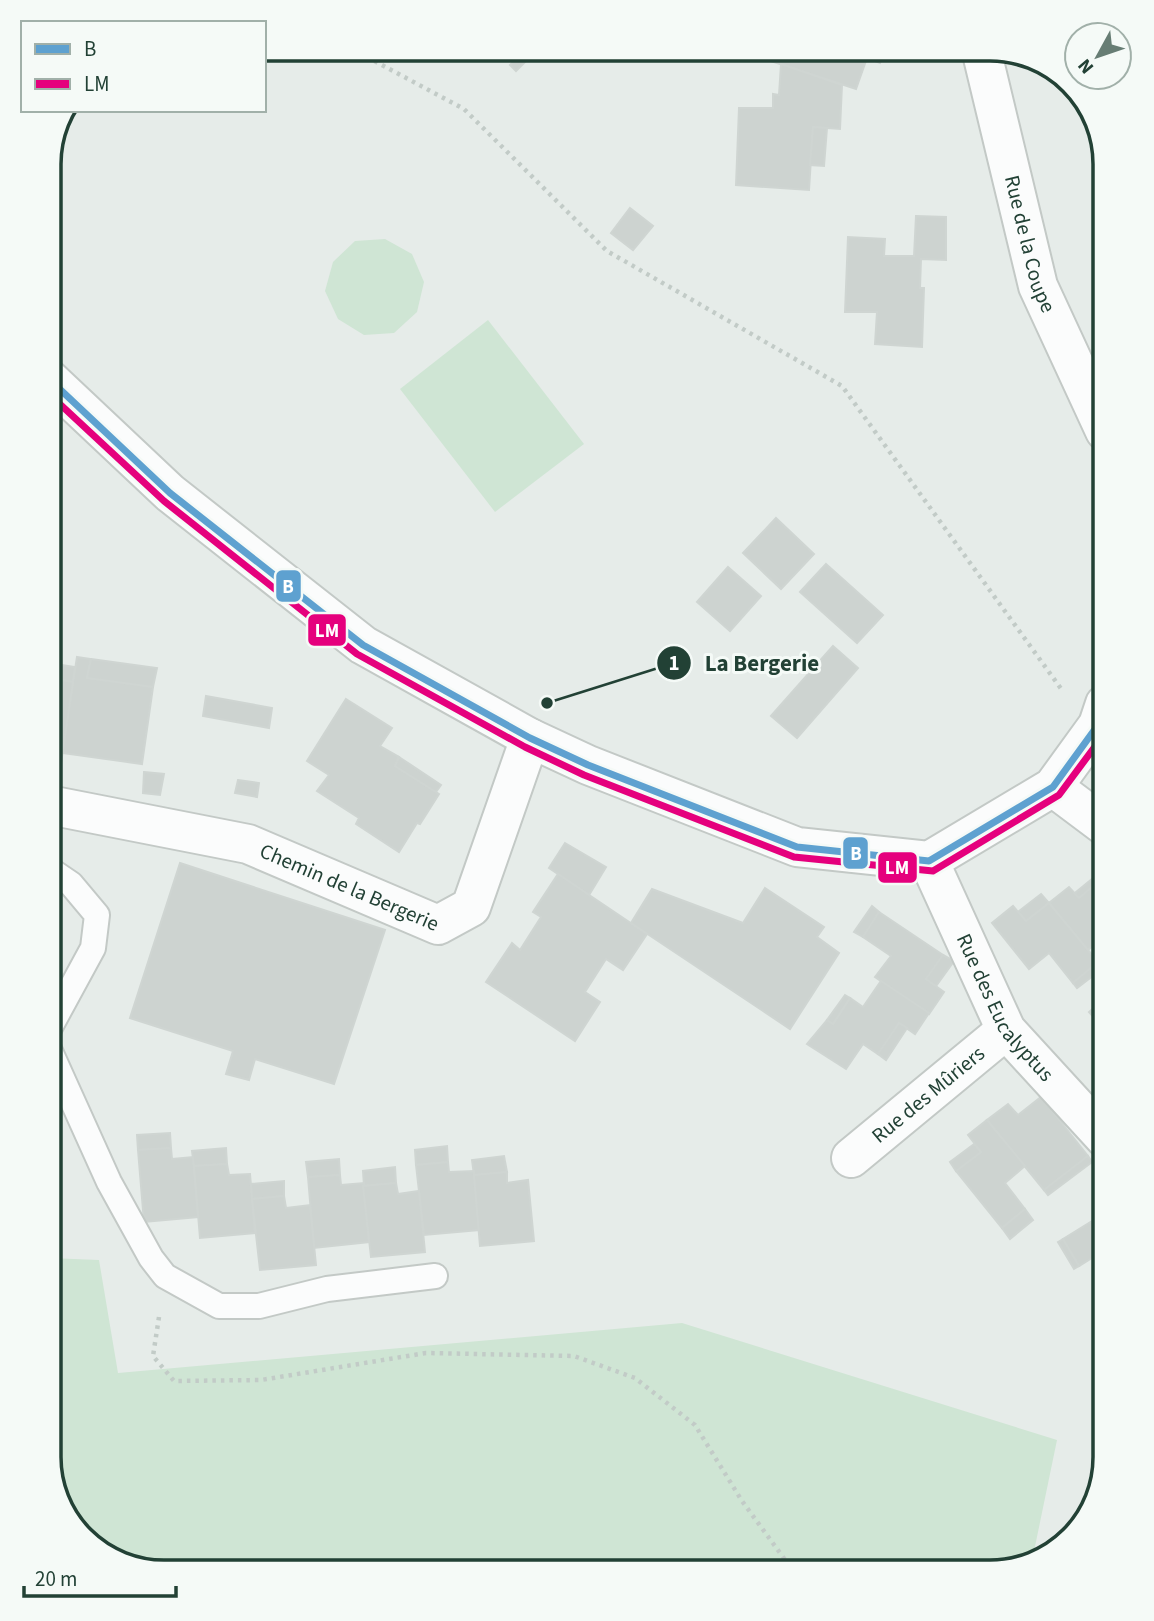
<svg xmlns="http://www.w3.org/2000/svg" width="1154" height="1621" viewBox="0 0 1154 1621" font-family="'Source Sans 3',sans-serif">
<style>
.green{fill:#cfe5d4}
.building{fill:#cdd3d0;stroke:#cfd5d2;stroke-width:2}
.lines{fill:none;stroke-linecap:round;stroke-linejoin:round}
.lane-casing{stroke:#c3c9c6;stroke-width:28}
.street-casing{stroke:#c3c9c6;stroke-width:42}
.path{stroke:#c2cbc7;stroke-width:4.5;stroke-dasharray:3.5 5;stroke-linecap:butt}
.lane{stroke:#fbfcfc;stroke-width:24}
.street{stroke:#fbfcfc;stroke-width:38}
.bus-1-casing{stroke:#f5faf7;stroke-width:12}
.bus-2-casing{stroke:#f5faf7;stroke-width:12}
.bus-1{stroke:#5ea1d0;stroke-width:7}
.bus-2{stroke:#e5007d;stroke-width:7}
.labels{text-anchor:middle;stroke-width:6;stroke-linejoin:round;paint-order:stroke}
.street-label{font-size:21px;fill:#224135;stroke:#f5faf7}
.rim{fill:none;stroke:#224135;stroke-width:3.5}
.leader{fill:none;stroke:#224135;stroke-width:2.5}
.callout-dot{fill:#224135;stroke:#f5faf7;stroke-width:2.5}
.mark-label{font-size:21px;text-anchor:middle;font-weight:bold;fill:#fff}
.callout-label{font-size:23px;text-anchor:middle;font-weight:bold;fill:#224135;stroke:#f5faf7;stroke-width:6;stroke-linejoin:round;paint-order:stroke}
.line-badge{stroke:#f5faf7;stroke-width:2.5}
.badge-label{font-size:19px;text-anchor:middle;font-weight:bold;fill:#fff}
</style>
<rect width="100%" height="100%" fill="#e6ece9"/>
<g class="green">
<polygon points="385,239 412,254 424,282 417,312 394,333 364,335 338,319 325,291 333,262 355,241"/>
<polygon points="488,320 584,444 495,512 400,389"/>
<polygon points="49,1258 99,1260 118,1373 682,1323 1057,1440 1032,1561 990,1572 157,1572 106,1556 65,1515 49,1457"/>
</g>
<g class="building">
<polygon points="772,49 885,49 880,63 867,58 856,89 768,60"/>
<polygon points="521,54 527,60 516,71 510,65"/>
<polygon points="781,64 842,85 840,129 813,127 809,190 736,185 739,108 773,108 773,94 779,95"/>
<polygon points="1048,65 1067,84 1043,76"/>
<polygon points="813,127 827,128 824,166 810,165"/>
<polygon points="630,208 653,226 633,250 611,233"/>
<polygon points="916,216 946,217 946,260 921,259 920,288 924,288 922,347 875,344 877,312 845,312 848,237 885,239 884,256 914,256"/>
<polygon points="776,518 814,554 781,589 743,553"/>
<polygon points="826,564 883,615 857,643 800,592"/>
<polygon points="728,567 761,596 730,631 697,602"/>
<polygon points="833,646 858,668 797,738 771,716"/>
<polygon points="77,657 91,659 87,678 153,687 142,764 62,753"/>
<polygon points="91,659 157,668 153,687 87,678"/>
<polygon points="49,663 75,667 73,682 49,678"/>
<polygon points="49,678 73,682 61,763 49,762"/>
<polygon points="206,696 272,708 269,728 203,716"/>
<polygon points="346,699 392,728 380,746 399,757 395,766 439,794 420,824 417,823 399,852 356,824 359,818 317,791 329,775 307,761"/>
<polygon points="399,757 441,785 436,792 395,766"/>
<polygon points="144,772 164,774 160,795 143,793"/>
<polygon points="238,780 259,783 257,797 235,793"/>
<polygon points="565,843 606,867 589,895 549,868"/>
<polygon points="180,863 385,930 334,1084 255,1059 249,1080 226,1074 233,1051 130,1018"/>
<polygon points="1103,870 1105,876 1079,898 1075,893"/>
<polygon points="558,874 647,934 623,970 606,959 585,992 600,1002 575,1041 486,982 512,943 520,950 541,917 533,912"/>
<polygon points="1105,876 1105,935 1088,950 1049,903 1069,887 1079,898"/>
<polygon points="765,888 824,927 817,937 839,953 790,1029 631,923 652,889 743,923"/>
<polygon points="1041,894 1049,903 1026,921 1018,912"/>
<polygon points="1049,903 1098,962 1073,983 1049,953 1029,969 992,923 1013,906 1026,921"/>
<polygon points="872,906 879,912 863,937 854,932"/>
<polygon points="879,912 943,955 926,979 944,992 929,1014 875,977 891,956 863,937"/>
<polygon points="943,955 954,961 936,986 926,979"/>
<polygon points="1098,962 1103,968 1077,988 1073,983"/>
<polygon points="881,981 929,1013 915,1034 899,1023 878,1054 863,1044 846,1069 807,1044 827,1020 833,1024 850,998 863,1007"/>
<polygon points="845,995 850,998 833,1024 827,1020"/>
<polygon points="1097,1005 1105,1014 1105,1030 1089,1012"/>
<polygon points="899,1023 907,1028 886,1060 878,1054"/>
<polygon points="1041,1097 1088,1156 1044,1190 987,1120 1008,1104 1018,1115"/>
<polygon points="987,1120 1025,1166 1005,1183 1025,1209 1002,1228 956,1171 981,1152 968,1135"/>
<polygon points="170,1133 171,1148 138,1150 137,1135"/>
<polygon points="974,1144 981,1152 956,1171 950,1162"/>
<polygon points="447,1146 448,1162 416,1165 415,1150"/>
<polygon points="171,1148 172,1159 193,1157 198,1217 144,1222 138,1150"/>
<polygon points="226,1148 227,1164 194,1166 192,1151"/>
<polygon points="504,1156 507,1172 474,1175 472,1160"/>
<polygon points="1088,1156 1092,1162 1048,1195 1044,1190"/>
<polygon points="339,1159 340,1175 308,1177 306,1162"/>
<polygon points="448,1162 449,1172 474,1171 479,1230 424,1235 416,1165"/>
<polygon points="227,1164 229,1175 250,1174 255,1233 200,1238 194,1166"/>
<polygon points="395,1167 396,1183 364,1186 363,1171"/>
<polygon points="507,1172 507,1183 528,1180 534,1241 480,1246 474,1175"/>
<polygon points="340,1175 341,1185 364,1183 369,1242 314,1248 308,1177"/>
<polygon points="284,1181 284,1196 252,1199 251,1184"/>
<polygon points="396,1183 398,1194 419,1191 425,1252 371,1257 363,1186"/>
<polygon points="284,1196 286,1208 310,1205 316,1265 260,1270 252,1199"/>
<polygon points="1025,1209 1033,1220 1010,1239 1002,1228"/>
<polygon points="1105,1213 1105,1279 1092,1258 1079,1266 1063,1239"/>
<polygon points="1063,1239 1079,1266 1074,1269 1058,1242"/>
</g>
<g class="lines">
<defs>
<g id="lane">
<polyline points="49,1029 93,948 97,915 71,884 49,869"/>
<polyline points="49,1049 109,1182 151,1258 165,1276 219,1306 259,1306 327,1289 435,1276"/>
</g>
<g id="street">
<path id="s1" d="M981,49L1038,286L1105,431"/>
<polyline points="49,379 170,493 363,645 530,738 588,765 797,847 929,861 1053,787 1098,725 1105,704"/>
<polyline points="1053,787 1105,826"/>
<path id="s2" d="M49,805L248,844L438,925L471,907L530,738"/>
<path id="s3" d="M929,861L1006,1030L1105,1138"/>
<path id="s4" d="M851,1158L1006,1030"/>
</g>
</defs>
<use href="#lane" class="lane-casing"/>
<use href="#street" class="street-casing"/>
<g class="path">
<polyline points="352,49 464,109 607,251 842,386 1062,690"/>
<polyline points="159,1317 153,1356 174,1381 261,1380 426,1353 574,1356 635,1378 695,1425 742,1501 794,1572"/>
</g>
<use href="#lane" class="lane"/>
<use href="#street" class="street"/>
<defs>
<polyline id="bus-1" points="49,379 170,493 363,645 530,738 588,765 797,847 929,861 1053,787 1098,725 1105,704"/>
<polyline id="bus-2" points="49,394 164,501 357,654 525,747 584,775 794,857 933,871 1059,795 1105,733"/>
</defs>
<use href="#bus-1" class="bus-1-casing"/>
<use href="#bus-2" class="bus-2-casing"/>
<use href="#bus-1" class="bus-1"/>
<use href="#bus-2" class="bus-2"/>
</g>
<g class="labels">
<g class="street-label">
<text dy="7" stroke="none"><textPath href="#s1" startOffset="201">Rue de la Coupe</textPath></text>
<text dy="7" stroke="none"><textPath href="#s2" startOffset="313">Chemin de la Bergerie</textPath></text>
<text dy="7" stroke="none"><textPath href="#s3" startOffset="166">Rue des Eucalyptus</textPath></text>
<text dy="7" stroke="none"><textPath href="#s4" startOffset="100">Rue des Mûriers</textPath></text>
</g>
</g>
<path d="M0 0H1154V1621H0ZM164 61H990A103 103 0 0 1 1093 164V1457A103 103 0 0 1 990 1560H164A103 103 0 0 1 61 1457V164A103 103 0 0 1 164 61Z" fill="#f5faf7" fill-rule="evenodd"/>
<path class="rim" d="M164 61H990A103 103 0 0 1 1093 164V1457A103 103 0 0 1 990 1560H164A103 103 0 0 1 61 1457V164A103 103 0 0 1 164 61Z"/>
<path class="leader" d="M547 703L674 663"/>
<g class="callout-dot">
<circle cx="547" cy="703" r="7"/>
<circle cx="674" cy="663" r="18"/>
</g>
<g class="mark-label">
<text x="674" y="670">1</text>
</g>
<g class="callout-label">
<text x="762" y="671">La Bergerie</text>
</g>
<g class="line-badge">
<rect x="275" y="569" width="27" height="34" rx="7" fill="#5ea1d0"/>
<rect x="307" y="613" width="40" height="34" rx="7" fill="#e5007d"/>
<rect x="842" y="836" width="27" height="34" rx="7" fill="#5ea1d0"/>
<rect x="877" y="851" width="41" height="33" rx="7" fill="#e5007d"/>
</g>
<g class="badge-label">
<text x="288" y="593">B</text>
<text x="327" y="637">LM</text>
<text x="856" y="860">B</text>
<text x="897" y="874">LM</text>
</g>
<rect x="21" y="21" width="245" height="91" fill="#f5faf7" stroke="#a1b0a9" stroke-width="2"/>
<rect x="35" y="44" width="35" height="10" fill="#5ea1d0" stroke="#a1b0a9" stroke-width="2"/>
<text x="84" y="56" font-size="21" fill="#224135">B</text>
<rect x="35" y="79" width="35" height="10" fill="#e5007d" stroke="#a1b0a9" stroke-width="2"/>
<text x="84" y="91" font-size="21" fill="#224135">LM</text>
<g transform="translate(1098 56) rotate(230)"><circle r="33" fill="#f5faf7" stroke="#a1b0a9" stroke-width="2"/>
<path d="M0-5L12 26L0 18L-12 26Z" fill="#677d74"/>
<text y="-10" font-size="19" font-weight="bold" text-anchor="middle" fill="#224135">N</text>
</g>
<path d="M24 1586v10h152v-10" fill="none" stroke="#224135" stroke-width="3.5"/>
<text x="35" y="1586" font-size="21" fill="#224135" stroke="#f5faf7" stroke-width="5" paint-order="stroke">20 m</text>
</svg>
